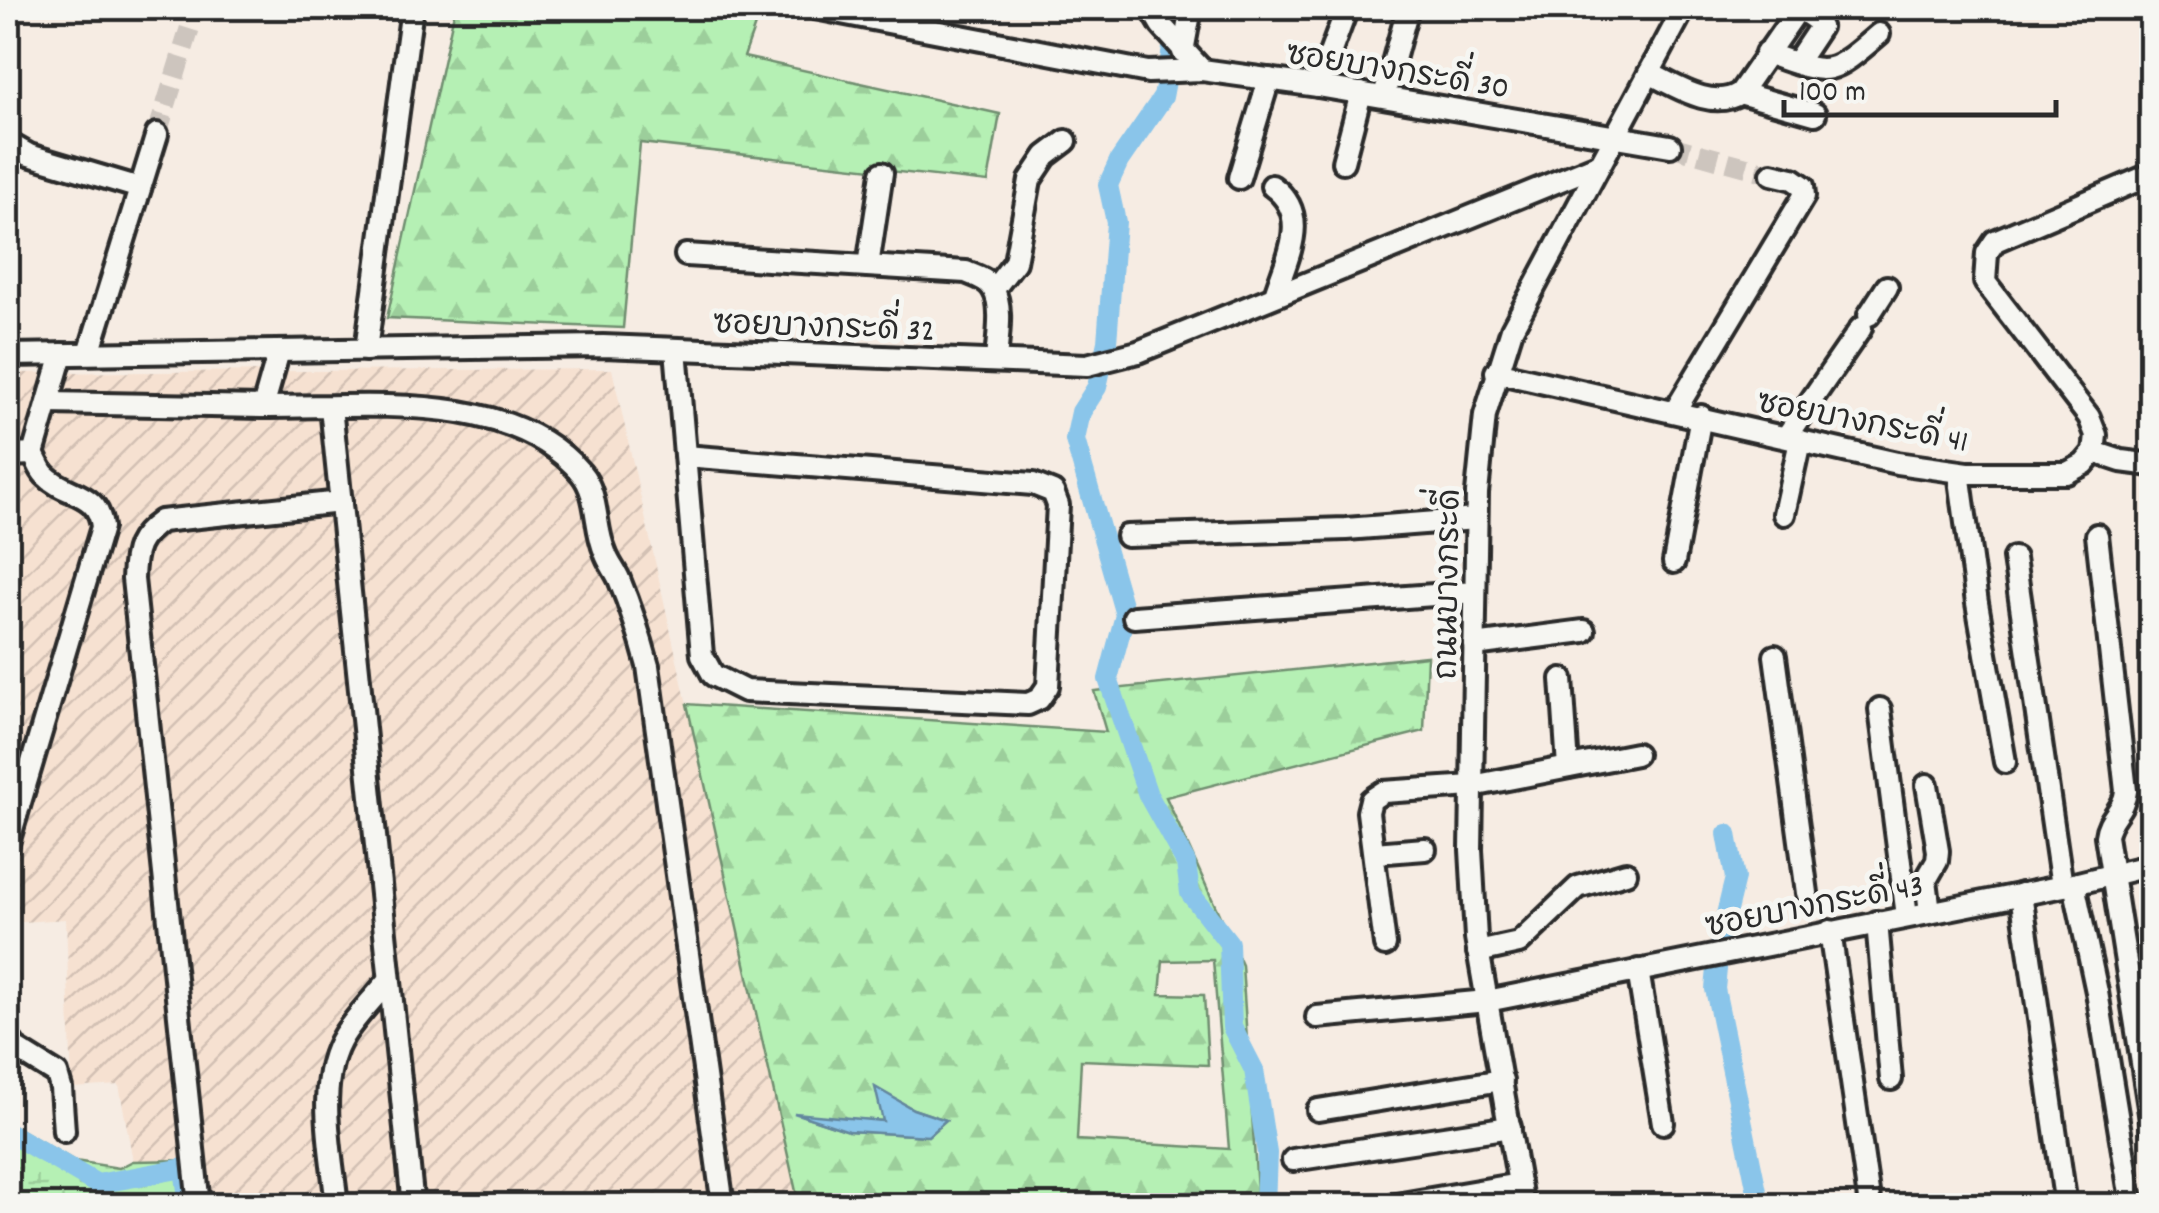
<svg xmlns="http://www.w3.org/2000/svg" width="2159" height="1213" viewBox="0 0 2159 1213" font-family="Dekko,'Playpen Sans Thai',sans-serif">
<style>
.industrial{fill:url(#industrial-furrows)}
.forest{fill:url(#forest-firs);stroke:#708e70;stroke-width:2.5;fill-rule:evenodd}
.wetland{fill:url(#wetland-marsh);stroke:#708e70;stroke-width:2.5}
.water{fill:#8ac5ea;stroke:#64879e;stroke-width:2.5}
.lines{fill:none;stroke-linecap:round;stroke-linejoin:round}
.canal{stroke:#8ac5ea;stroke-width:20}
.minor-tunnel{stroke:#cdc5be;stroke-width:20;stroke-dasharray:20 10;stroke-linecap:butt}
.minor-casing{stroke:#2b2b2b;stroke-width:28}
.minor{stroke:#f6f6f2;stroke-width:20}
.labels{text-anchor:middle;stroke-width:10;stroke-linejoin:round;paint-order:stroke}
.street-label{font-size:32px;fill:#2b2b2b;stroke:#f6f6f2}
</style>
<defs>
<pattern id="industrial-furrows" width="10" height="10" patternUnits="userSpaceOnUse" patternTransform="scale(2.5)"><rect width="10" height="10" fill="#f6e1d1"/><path d="M-1 1l2-2M0 10L10 0M9 11l2-2" fill="none" stroke="#d3c1b4"/></pattern>
<pattern id="forest-firs" width="22" height="20" patternUnits="userSpaceOnUse" patternTransform="scale(2.5)"><rect width="22" height="20" fill="#b5f0b4"/><path d="M5 1l3.5 6h-7zM16 11l3.5 6h-7z" fill="#9cce9b"/></pattern>
<pattern id="wetland-marsh" width="20" height="14" patternUnits="userSpaceOnUse" patternTransform="scale(2.5)"><rect width="20" height="14" fill="#b5f0b4"/><path d="M1 5h8M5 5V1M11 12h8M15 12V8" fill="none" stroke="#9cce9b"/></pattern>
</defs>
<rect width="100%" height="100%" fill="#f6ece3"/>
<filter id="ink" filterUnits="userSpaceOnUse"><feTurbulence type="fractalNoise" baseFrequency=".01" numOctaves="2"/><feDisplacementMap in="SourceGraphic" scale="20" xChannelSelector="R" yChannelSelector="G"/><feConvolveMatrix kernelMatrix="1 2 1 2 8 2 1 2 1" color-interpolation-filters="sRGB"/></filter>
<g filter="url(#ink)">
<polygon class="industrial" points="612,369 799,1205 195,1205 188,1161 133,1161 119,1085 72,1088 66,919 8,923 8,373"/>
<g class="forest">
<polygon points="455,8 761,8 744,57 1000,114 988,182 640,143 623,328 387,318"/>
<path d="M1427,656L1424,731L1166,797L1242,965L1258,1205H799L687,704L1106,732L1094,691ZM1213,960L1229,1149L1077,1140L1081,1060L1208,1065L1204,995L1160,994L1163,961ZM876,1088L913,1109L946,1120L928,1136L849,1131L801,1115L884,1121Z"/>
</g>
<polygon class="wetland" points="8,1122 75,1161 119,1168 133,1161 188,1160 195,1205 8,1205"/>
<polygon class="water" points="875,1087 913,1109 946,1120 928,1136 849,1131 794,1113 883,1121"/>
<g class="lines">
<g class="canal">
<polyline points="1175,8 1174,38 1163,97 1119,161 1108,185 1116,222 1107,342 1097,387 1081,412 1075,440 1125,615 1108,679 1148,795 1186,863 1190,893 1229,943 1232,1027 1254,1070 1267,1153 1265,1206"/>
<polyline points="1720,939 1735,878 1727,834"/>
<polyline points="1717,969 1715,989 1760,1206"/>
<polyline points="8,1132 97,1184 184,1168 189,1206"/>
</g>
<g class="minor-tunnel">
<polyline points="157,134 196,8"/>
<polyline points="1670,146 1772,174"/>
</g>
<defs>
<g id="minor">
<polyline points="815,8 1148,72 1202,70 1318,86 1670,146"/>
<polyline points="1151,8 1161,25 1202,70"/>
<polyline points="1183,52 1191,8"/>
<path d="M1766,53C1829,75 1827,79 1879,34"/>
<polyline points="1796,63 1820,27 1816,20 1799,8"/>
<path d="M1649,73C1676,86 1712,111 1740,93L1799,8"/>
<polyline points="1318,86 1347,8"/>
<polyline points="1740,93 1815,114"/>
<polyline points="1384,96 1408,8"/>
<polyline points="8,143 29,155 140,188"/>
<polyline points="1343,162 1361,93"/>
<polyline points="1239,178 1269,79"/>
<path d="M1272,186C1312,215 1287,256 1275,295"/>
<path d="M686,255L966,272C975,276 988,279 993,289C1004,306 997,341 996,361"/>
<polyline points="868,266 882,173"/>
<polyline points="994,289 1015,262 1030,180 1046,156 1066,141"/>
<polyline points="1869,315 1887,287"/>
<polyline points="676,349 702,655 713,675 745,691 1028,704 1039,699 1048,686 1058,505 1053,492 1033,484 685,456"/>
<polyline points="366,350 412,8"/>
<polyline points="89,353 157,134"/>
<polyline points="8,355 603,346 1087,365 1138,352 1600,164"/>
<polyline points="1496,372 1897,463 1968,473 2067,473 2084,464 2094,452 2096,435 2089,417 1985,282 1987,253 1995,241 2152,174"/>
<polyline points="49,403 263,407 279,351"/>
<path d="M263,407C362,408 509,388 581,473C599,494 594,528 605,552C608,562 615,570 619,579C631,608 640,636 648,666L723,1206"/>
<polyline points="331,407 413,1206"/>
<polyline points="1675,411 1804,196 1803,186 1793,179 1772,174"/>
<polyline points="1786,437 1861,328"/>
<polyline points="2094,452 2121,461 2152,465"/>
<polyline points="8,455 33,454 62,354"/>
<polyline points="1959,472 1977,603 2005,762"/>
<polyline points="1784,514 1800,441"/>
<path d="M2097,535L2126,791C2124,811 2108,817 2106,836L2152,1126"/>
<polyline points="1127,536 1346,529 1476,519"/>
<polyline points="2014,558 2062,886"/>
<polyline points="1674,562 1701,416"/>
<polyline points="1134,617 1475,592"/>
<polyline points="1474,645 1584,631"/>
<polyline points="1775,656 1807,893"/>
<polyline points="1562,679 1568,767"/>
<polyline points="1880,709 1907,916"/>
<polyline points="1927,785 1938,851 1937,861 1926,880 1930,912"/>
<path d="M8,843L102,527C98,490 66,497 45,475C40,470 37,460 33,454"/>
<polyline points="1374,853 1425,849"/>
<polyline points="2074,884 2097,992 2132,1206"/>
<polyline points="2021,894 2066,1206"/>
<polyline points="1877,922 1891,1079"/>
<polyline points="1830,931 1870,1206"/>
<polyline points="1385,945 1368,812 1371,800 1383,792 1472,786 1636,754"/>
<polyline points="1478,952 1519,943 1578,887 1626,873"/>
<polyline points="1638,970 1663,1123"/>
<polyline points="1317,1017 1487,1001 2074,884 2152,865"/>
<polyline points="8,1037 15,1048 57,1074 61,1088 64,1131"/>
<polyline points="1318,1110 1502,1080"/>
<polyline points="1293,1160 1510,1127"/>
<path d="M199,1206L133,579C134,550 137,538 161,521L341,502"/>
<path d="M337,1206C332,1153 314,1082 344,1035C357,1015 374,998 389,980"/>
<polyline points="1390,1206 1519,1184"/>
<polyline points="1523,1206 1476,938 1471,850 1477,493 1485,415 1512,329 1684,8"/>
</g>
</defs>
<use href="#minor" class="minor-casing"/>
<use href="#minor" class="minor"/>
</g>
</g>
<g class="labels">
<g class="street-label">
<text transform="translate(1398 69) rotate(9)" y="11">ซอยบางกระดี่ 30</text>
<text transform="translate(824 325) rotate(2)" y="11">ซอยบางกระดี่ 32</text>
<text transform="translate(1863 420) rotate(11)" y="11">ซอยบางกระดี่ 41</text>
<text transform="translate(1446 584) rotate(-89)" y="11">ถนนบางกระดี่</text>
<text transform="translate(1814 904) rotate(-11)" y="11">ซอยบางกระดี่ 43</text>
</g>
</g>
<rect width="2159" height="1213" fill="none" stroke="#f6f6f2" stroke-width="40"/>
<rect x="20" y="20" width="2119" height="1173" fill="none" stroke="#2b2b2b" stroke-width="4" filter="url(#ink)"/>
<path d="M1784 100v15h272v-15" fill="none" stroke="#2b2b2b" stroke-width="5"/>
<text x="1799" y="100" font-size="30" fill="#2b2b2b" stroke="#f6f6f2" stroke-width="8" paint-order="stroke">100 m</text>
</svg>
